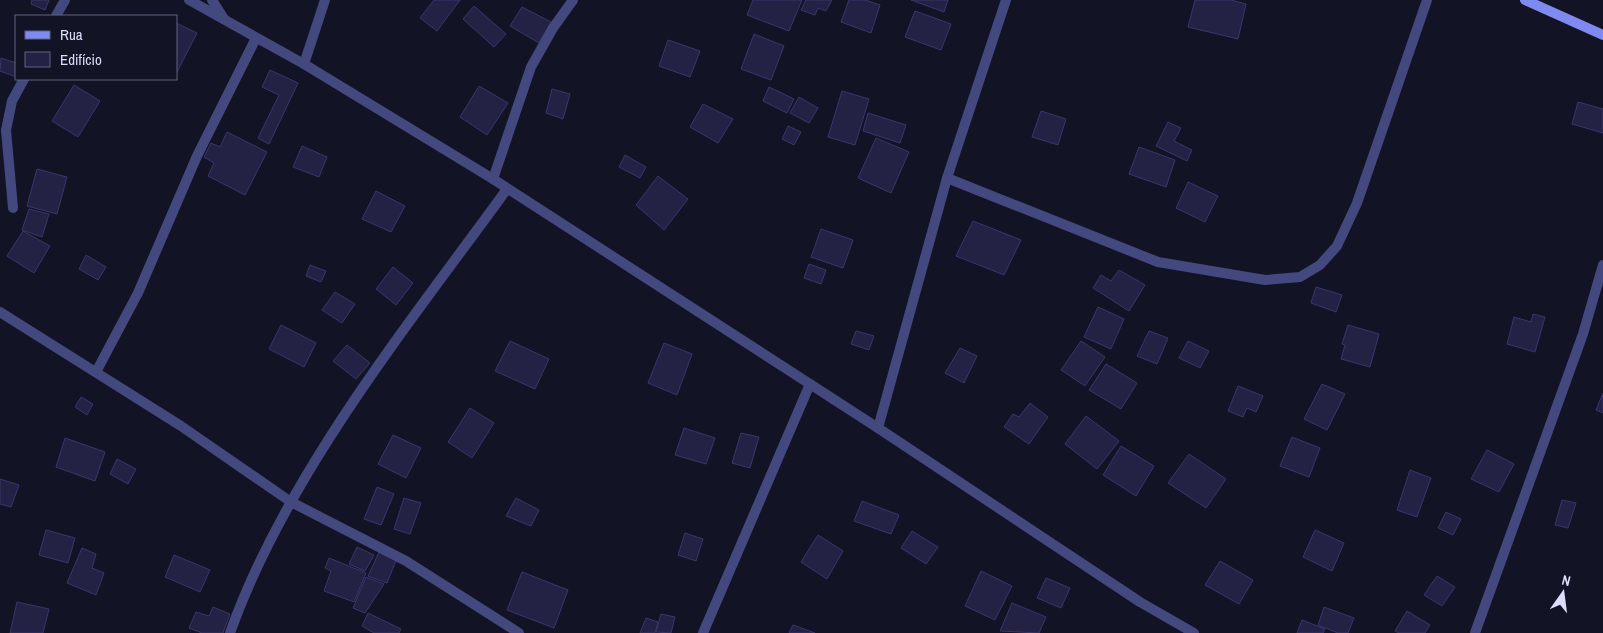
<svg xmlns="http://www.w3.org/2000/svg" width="1603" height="633" viewBox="0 0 1603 633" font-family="'Archivo Narrow',sans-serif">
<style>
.building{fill:#232144;stroke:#3a366d}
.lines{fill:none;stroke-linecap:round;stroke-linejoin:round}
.street{stroke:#43497f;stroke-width:10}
.secondary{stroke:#7e8aef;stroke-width:10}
</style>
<rect width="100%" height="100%" fill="#131326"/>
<g class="building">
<polygon points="32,0 49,0 45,10 31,4"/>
<polygon points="434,0 460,0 437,31 420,18"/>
<polygon points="753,0 802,0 789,31 747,15"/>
<polygon points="806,0 832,0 826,11 818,8 815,15 801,10"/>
<polygon points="849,0 865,0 880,5 871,33 841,22"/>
<polygon points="911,0 948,0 944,12"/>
<polygon points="1195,0 1231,0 1246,4 1238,39 1188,27"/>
<polygon points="474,6 506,34 494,47 463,19"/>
<polygon points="522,7 551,22 539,43 510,26"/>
<polygon points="915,11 951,24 941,50 905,37"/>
<polygon points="176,23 197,33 176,74"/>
<polygon points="754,34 784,46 771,80 741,69"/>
<polygon points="668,40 700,51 690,77 659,66"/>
<polygon points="1,58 16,63 16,77 0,71"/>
<polygon points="270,70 298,83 269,144 258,138 279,95 262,87"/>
<polygon points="74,85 100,101 78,137 52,121"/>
<polygon points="479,86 508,103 487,135 460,117"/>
<polygon points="769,87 794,99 787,113 763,101"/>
<polygon points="552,89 570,94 563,119 546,113"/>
<polygon points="842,91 869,99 855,145 828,137"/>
<polygon points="799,97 818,108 809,123 790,113"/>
<polygon points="1578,102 1603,109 1603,133 1572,124"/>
<polygon points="703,104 733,119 718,143 690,127"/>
<polygon points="1041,111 1066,119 1058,145 1032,137"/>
<polygon points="868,113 906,125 900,143 863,131"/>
<polygon points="1168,122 1181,128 1174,141 1192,150 1187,161 1156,146"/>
<polygon points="788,126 801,132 794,145 782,139"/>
<polygon points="227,132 267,152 245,195 208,176 214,163 204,157 211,143 220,147"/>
<polygon points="876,138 909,152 891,193 858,178"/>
<polygon points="302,146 327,157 319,177 293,167"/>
<polygon points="1139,147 1175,160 1166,187 1129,174"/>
<polygon points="625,155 646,167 640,178 619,167"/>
<polygon points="37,169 67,177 57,214 27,206"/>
<polygon points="658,176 688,199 664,230 636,205"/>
<polygon points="1188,182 1218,196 1205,222 1176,208"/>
<polygon points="376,191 405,206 391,232 362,219"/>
<polygon points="29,209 49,214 42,237 22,230"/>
<polygon points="973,221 1021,240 1004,275 956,256"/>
<polygon points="821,229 853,240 843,268 811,257"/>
<polygon points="23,231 50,246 34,273 7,256"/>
<polygon points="86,255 106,267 98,280 79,269"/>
<polygon points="809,264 826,270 821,284 804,278"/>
<polygon points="310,265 326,271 321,282 306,276"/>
<polygon points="393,267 413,283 396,305 376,289"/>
<polygon points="1119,270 1145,285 1129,311 1093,288 1101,275 1111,281"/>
<polygon points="1316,287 1342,295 1336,312 1311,303"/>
<polygon points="335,292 355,304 342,323 322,310"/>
<polygon points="1098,307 1124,319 1111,349 1084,337"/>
<polygon points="1533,314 1545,317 1535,352 1507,344 1514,317 1531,322"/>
<polygon points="281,325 316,343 304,367 269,349"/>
<polygon points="1348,325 1379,334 1370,367 1341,359 1345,345 1342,344"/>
<polygon points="856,331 874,336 869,350 851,344"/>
<polygon points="1149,331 1168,338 1157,364 1137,356"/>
<polygon points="510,341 549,359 535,389 495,371"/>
<polygon points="1081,341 1105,357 1085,386 1061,370"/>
<polygon points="1188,341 1209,351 1200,368 1179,358"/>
<polygon points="664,343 692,354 677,395 648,383"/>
<polygon points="347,345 370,363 356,379 333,361"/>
<polygon points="960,348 977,356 964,383 945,373"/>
<polygon points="1106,364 1137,383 1121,409 1089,390"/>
<polygon points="1322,384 1345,394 1327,430 1304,419"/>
<polygon points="1238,386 1263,396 1256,412 1247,408 1243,417 1228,411"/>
<polygon points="1603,393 1603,413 1596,410"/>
<polygon points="81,397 93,404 87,415 75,407"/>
<polygon points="1030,403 1048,417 1029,444 1004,427 1013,414 1019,417"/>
<polygon points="470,408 494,423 472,458 448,442"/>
<polygon points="1086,416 1119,441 1097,469 1065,444"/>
<polygon points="684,428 715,438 706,464 675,455"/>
<polygon points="741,433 759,437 750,468 732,463"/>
<polygon points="393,435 421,448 406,478 378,464"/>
<polygon points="1292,437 1320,448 1309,477 1280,466"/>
<polygon points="65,438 105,452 95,481 56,467"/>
<polygon points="1121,446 1154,466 1136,496 1103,475"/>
<polygon points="1487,450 1514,464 1499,492 1471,479"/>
<polygon points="1189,454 1226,479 1206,508 1168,483"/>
<polygon points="117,459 136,469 128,484 110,474"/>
<polygon points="1410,470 1431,478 1417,517 1397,510"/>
<polygon points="0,479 19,485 11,507 0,504"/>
<polygon points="377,487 394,494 381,525 364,519"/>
<polygon points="404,498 421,503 410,534 394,529"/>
<polygon points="516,498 539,510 531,526 506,516"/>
<polygon points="1562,500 1576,503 1568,528 1555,525"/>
<polygon points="862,501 899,515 891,534 854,521"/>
<polygon points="1446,512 1461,519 1453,535 1438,528"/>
<polygon points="46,530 75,538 68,563 39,555"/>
<polygon points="1315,530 1344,543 1332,571 1303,557"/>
<polygon points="912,531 938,547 926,564 901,548"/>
<polygon points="685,533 703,539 696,561 678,555"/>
<polygon points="818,535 843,551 827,579 801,562"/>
<polygon points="357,547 374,555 365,571 349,564"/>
<polygon points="82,548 96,554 92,568 104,573 96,595 67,583"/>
<polygon points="379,552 397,558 387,583 368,576"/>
<polygon points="174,555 210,570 200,592 165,577"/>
<polygon points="329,558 366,573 354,602 324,591 331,571 325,568"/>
<polygon points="1220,561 1253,580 1239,604 1205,585"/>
<polygon points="981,571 1012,586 995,620 965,606"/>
<polygon points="522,572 568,590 554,628 507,610"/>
<polygon points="1437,576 1455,587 1442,606 1424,595"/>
<polygon points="366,577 384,584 365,613 353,608"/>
<polygon points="1046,578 1070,588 1061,608 1037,598"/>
<polygon points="17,602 49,609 43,633 10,633"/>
<polygon points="1012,603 1046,617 1039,633 1000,631"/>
<polygon points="213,607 230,614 223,633 202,633 189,628 196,612 209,616"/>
<polygon points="1324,607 1354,618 1348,633 1338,633 1318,625"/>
<polygon points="1407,611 1430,625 1425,633 1399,633 1395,631"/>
<polygon points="368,613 401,629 399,633 374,633 362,626"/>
<polygon points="661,614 675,617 671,633 656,632"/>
<polygon points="646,618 658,622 655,633 640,633"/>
<polygon points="1302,620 1325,629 1323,633 1297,633"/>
<polygon points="793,625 815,633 789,633"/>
</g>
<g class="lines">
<g class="street">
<polyline points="189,0 304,64 493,179 878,428 1140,602 1194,633"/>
<polyline points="212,0 224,19"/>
<polyline points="56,16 65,0"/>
<polyline points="304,64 325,0"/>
<polyline points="947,178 1158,262 1265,280 1300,277 1320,265 1337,246 1357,203 1427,0"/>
<polyline points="493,179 531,67 553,28 573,0"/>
<polyline points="13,208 6,130 12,101 24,79"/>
<polyline points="0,312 181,426 291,502 406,561 519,633"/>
<polyline points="96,372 138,293 197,156 256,38"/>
<polyline points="878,428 947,178 1006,0"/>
<path d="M230,633C286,475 409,324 507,189"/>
<polyline points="703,633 810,384"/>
<polyline points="1475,633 1583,334 1603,265"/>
</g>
<polyline class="secondary" points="1525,0 1603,35"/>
</g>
<rect x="15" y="15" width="162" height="65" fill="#131326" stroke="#63637b"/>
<rect x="25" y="31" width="25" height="8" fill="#7e8aef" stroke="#63637b"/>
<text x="60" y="40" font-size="15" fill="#dcdcfb">Rua</text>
<rect x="25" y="52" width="25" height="15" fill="#232144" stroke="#63637b"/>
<text x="60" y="65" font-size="15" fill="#dcdcfb">Edifício</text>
<g transform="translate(1563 593) rotate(14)" stroke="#131326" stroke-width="4" paint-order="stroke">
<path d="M0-4L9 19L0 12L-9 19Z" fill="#dcdcfb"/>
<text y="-8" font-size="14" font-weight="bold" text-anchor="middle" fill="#dcdcfb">N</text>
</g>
</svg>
